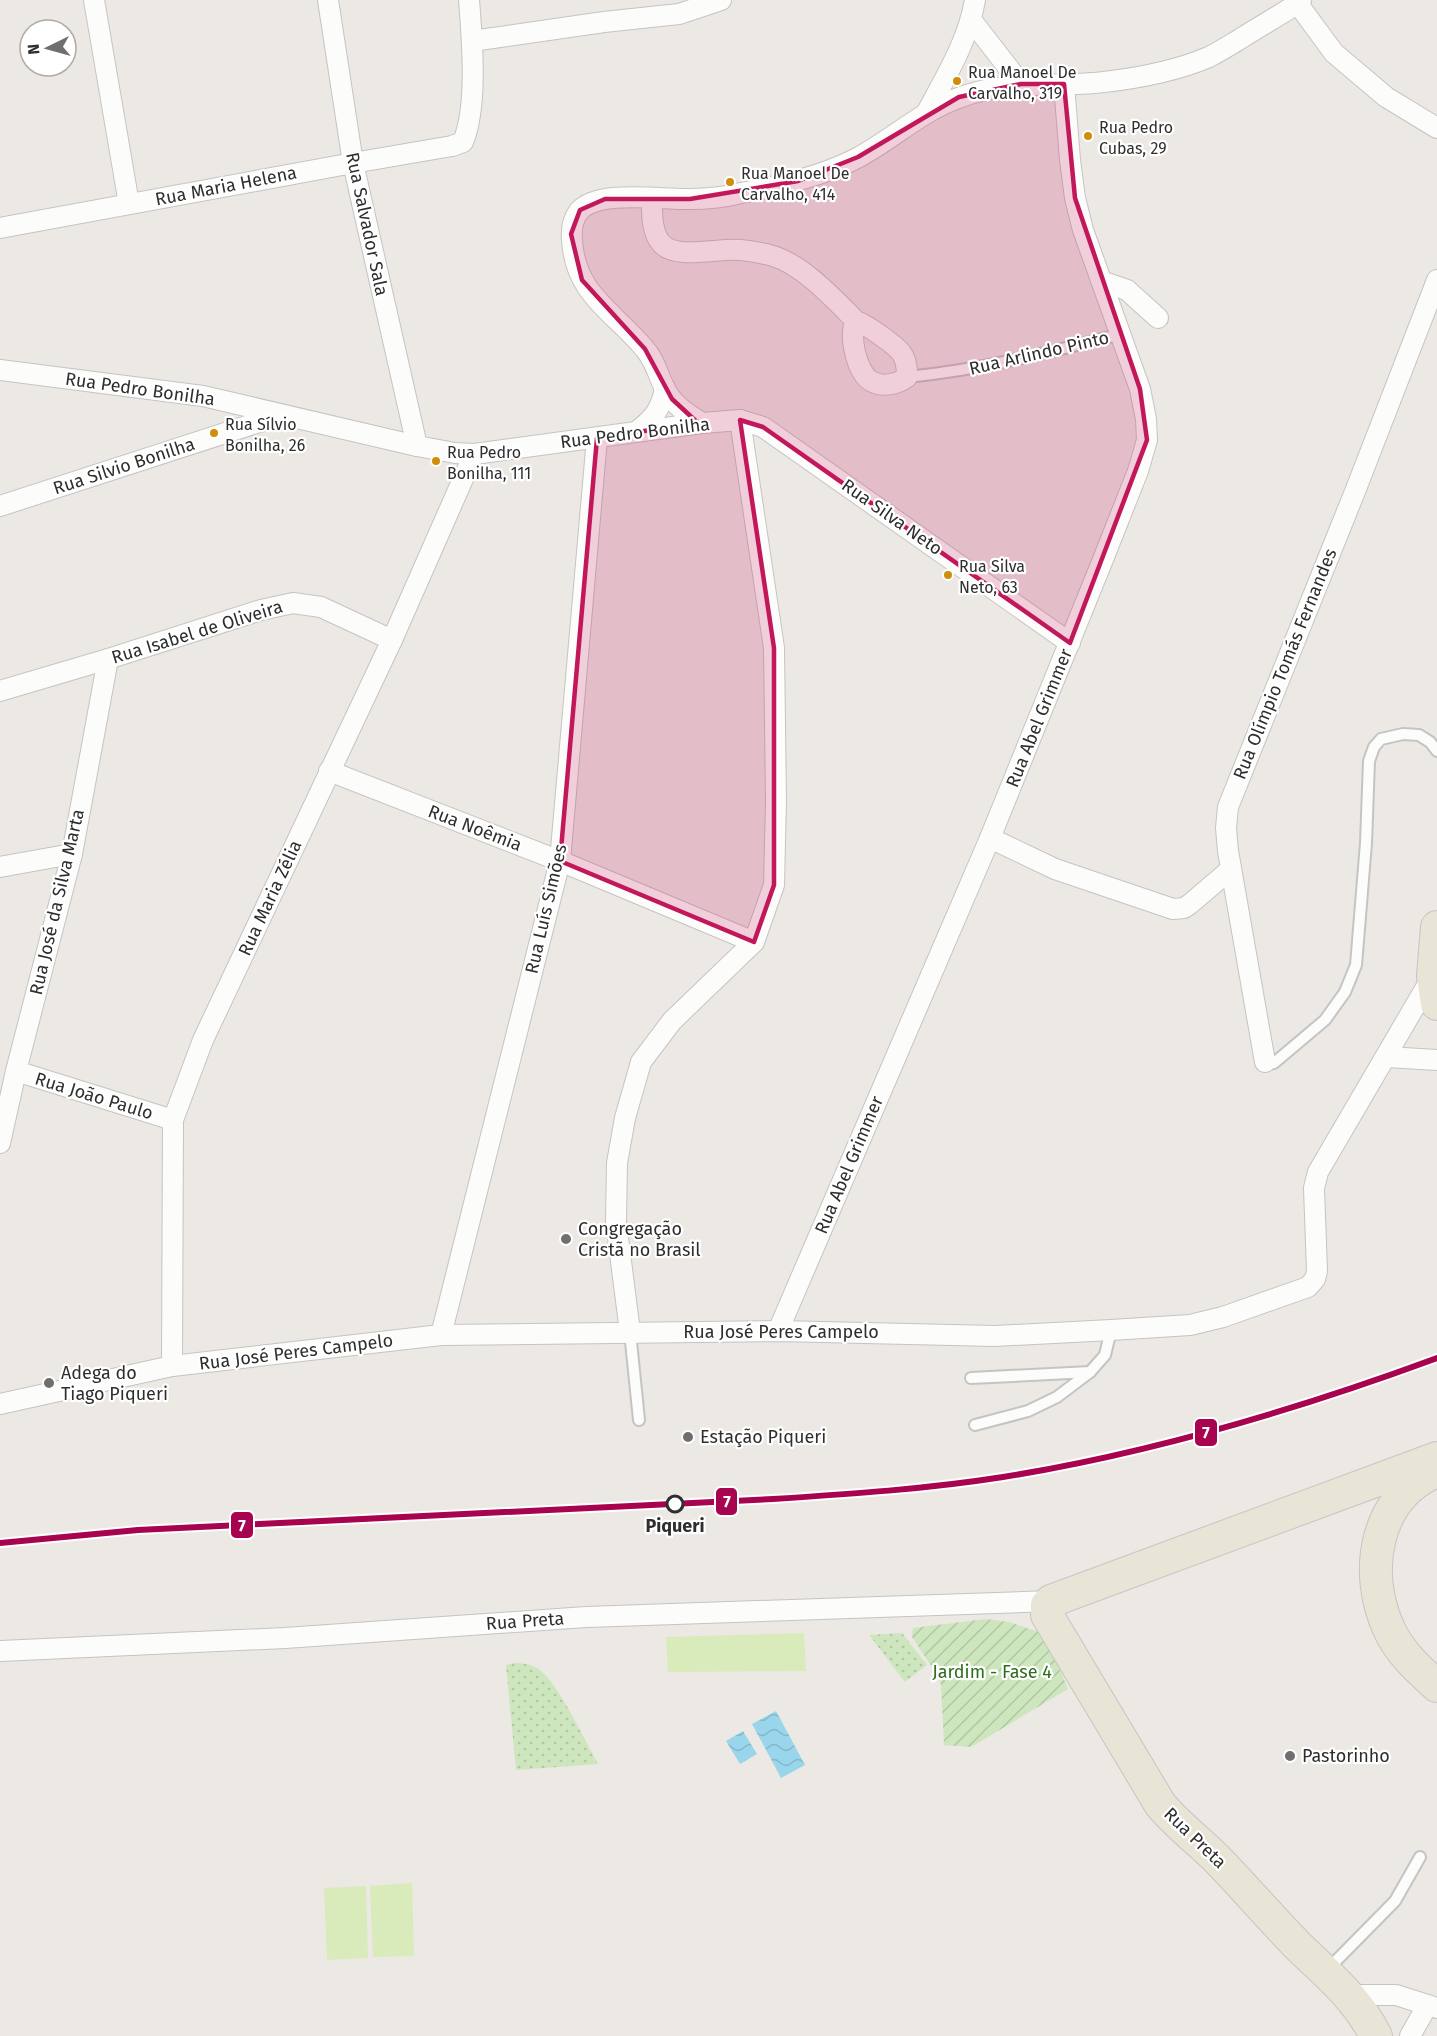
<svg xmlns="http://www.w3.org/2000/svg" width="1437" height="2036" viewBox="0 0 1437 2036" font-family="'Fira Sans',sans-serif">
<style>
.park{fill:url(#park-dots)}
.garden{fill:url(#garden-furrows)}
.pitch{fill:#d9eabb}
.water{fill:url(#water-waves)}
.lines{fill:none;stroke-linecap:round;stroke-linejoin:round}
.lane-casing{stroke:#c5c4c5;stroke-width:14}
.street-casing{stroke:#c5c4c5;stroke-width:22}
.primary-casing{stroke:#c6c5c4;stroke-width:34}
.lane{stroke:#fcfcfb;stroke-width:10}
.street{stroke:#fcfcfb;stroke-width:20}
.primary{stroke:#e8e4d6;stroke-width:32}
.rail-1-casing{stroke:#fff;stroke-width:10}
.rail-1{stroke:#a8034f;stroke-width:6}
.marked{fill:#c2185b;fill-opacity:0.2;stroke:#c2185b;stroke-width:4.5;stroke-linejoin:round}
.bus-dot{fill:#cf8e09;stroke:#fff;stroke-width:2}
.poi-dot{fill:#706f6e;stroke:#fff;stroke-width:2}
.stop-dot{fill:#fff;stroke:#2e2e2e;stroke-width:3}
.labels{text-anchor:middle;stroke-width:4.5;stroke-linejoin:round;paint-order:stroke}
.bus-label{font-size:16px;fill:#2e2e2e;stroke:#fff;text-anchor:start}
.street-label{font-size:18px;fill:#2e2e2e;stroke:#fff}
.poi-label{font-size:18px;fill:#2e2e2e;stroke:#fff;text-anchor:start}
.stop-label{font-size:18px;font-weight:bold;fill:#2e2e2e;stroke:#fff}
.park-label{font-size:18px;fill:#2c6e1b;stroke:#fff}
.line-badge{stroke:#fff;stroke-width:2}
.badge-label{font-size:16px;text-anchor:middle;font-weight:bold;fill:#fff}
</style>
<defs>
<pattern id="park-dots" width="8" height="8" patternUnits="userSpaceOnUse" patternTransform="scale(1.5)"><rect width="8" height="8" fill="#cee6be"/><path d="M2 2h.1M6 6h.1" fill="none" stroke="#b1c6a4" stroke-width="1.8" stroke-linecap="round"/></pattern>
<pattern id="garden-furrows" width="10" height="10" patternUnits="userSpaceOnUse" patternTransform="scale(1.5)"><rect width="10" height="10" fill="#cee6be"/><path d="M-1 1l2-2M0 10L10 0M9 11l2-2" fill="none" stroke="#b1c6a4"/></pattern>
<pattern id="water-waves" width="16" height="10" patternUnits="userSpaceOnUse" patternTransform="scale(1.5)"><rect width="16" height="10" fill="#99d6ec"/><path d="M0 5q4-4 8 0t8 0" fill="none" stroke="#84b8cb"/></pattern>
</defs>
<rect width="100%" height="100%" fill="#ece8e4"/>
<g class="park">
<polygon points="902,1633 927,1665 905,1682 869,1635"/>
<path d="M514,1663C522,1663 530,1664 537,1668C557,1680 585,1741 598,1764L516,1770L506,1665Z"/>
</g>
<polygon class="garden" points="986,1619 1009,1622 1045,1634 1068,1689 971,1747 944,1745 941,1685 939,1678 912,1637 913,1628"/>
<g class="pitch">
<polygon points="804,1633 806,1671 668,1672 666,1637"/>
<polygon points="412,1883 414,1956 373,1957 370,1886"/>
<polygon points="366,1886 368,1958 327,1960 324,1888"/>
</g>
<g class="water">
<polygon points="776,1711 805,1765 781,1778 752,1724"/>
<polygon points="743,1731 757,1754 740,1764 726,1741"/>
</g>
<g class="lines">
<defs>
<g id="lane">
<path d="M907,377C980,370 1051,352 1121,334"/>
<polyline points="1265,1062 1269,1064 1274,1063 1325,1020 1345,992 1356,965 1366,843 1369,761 1374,747 1381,739 1403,734 1419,735 1430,742 1437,751"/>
<polyline points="630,1332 639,1420"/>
<polyline points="971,1378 1090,1372 1105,1355 1111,1330"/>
<polyline points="975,1425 1028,1411 1057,1397 1090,1372"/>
<polyline points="1328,1969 1395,1901 1420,1857"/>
</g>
<g id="street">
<polyline points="94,0 129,204"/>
<polyline points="328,0 353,163 417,446"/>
<polyline points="1295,0 1334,53 1386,97 1437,128"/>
<polyline points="972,21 1021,84"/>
<polyline points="472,41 604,22 679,14 721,0"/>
<path d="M927,112C946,76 968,41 975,0"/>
<path d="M652,198C652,212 651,231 661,243C676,261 720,247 741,250C751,251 763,253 773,256C803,265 835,300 856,321C866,324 897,346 902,354C907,361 907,370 907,377C898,384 882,388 871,381C857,373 848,335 856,321"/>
<path d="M0,228L353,163L452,146L463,142C478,106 472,39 469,0"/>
<polyline points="1101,281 1127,290 1158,318"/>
<polyline points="0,370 203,396 417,446 455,453 474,454 702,423 740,420 763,427 1070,643"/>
<path d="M702,423C688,414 673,405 665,389C658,375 655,360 644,348C613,311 575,294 572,240C571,230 573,219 579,211C599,189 662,200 690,199C706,199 725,197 741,193C780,186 824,176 859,157C894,138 923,110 961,97C1010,79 1054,88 1104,82C1139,78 1176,71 1209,57C1219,52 1230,45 1240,39C1259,27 1278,16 1297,4L1301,0"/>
<path d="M636,432C653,419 661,410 665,388"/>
<polyline points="0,506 281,415"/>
<polyline points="0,691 108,659 261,610 293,603 321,607 392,640"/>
<polyline points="329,771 560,861 754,942"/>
<polyline points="990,838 1055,869 1173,909 1184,908 1190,904 1231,869"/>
<polyline points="0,867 72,854"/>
<polyline points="1387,1057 1437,1060"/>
<polyline points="1265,1062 1228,851 1226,828 1228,807 1356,489 1437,280"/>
<polyline points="16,1071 173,1120"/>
<polyline points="0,1143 16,1071 72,854 108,659"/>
<polyline points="778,1331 990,838 1102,562 1138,471 1147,440 1146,419 1140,389 1083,230 1075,198 1070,160 1064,84"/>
<polyline points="630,1332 616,1222 617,1163 625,1118 641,1062 672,1021 754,942 774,885 776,801 774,648 740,420"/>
<polyline points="441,1335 560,861 597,438"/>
<polyline points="172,1366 173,1120 203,1040 392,640 474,454"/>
<polyline points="0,1404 172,1366 441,1335 778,1331 995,1336 1111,1330 1190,1325 1223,1317 1308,1287 1315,1279 1317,1271 1314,1188 1318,1172 1432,977"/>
<polyline points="0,1651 285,1638 586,1617 1051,1601"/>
<polyline points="1350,1995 1396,1995 1437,2008"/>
<polyline points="1410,2036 1427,2006"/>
</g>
<g id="primary">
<polyline points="1437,927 1433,976 1437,1004"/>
<path d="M1437,1471C1374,1497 1363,1573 1389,1629C1399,1652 1419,1670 1437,1686"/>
<path d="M1376,2036C1356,1997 1329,1976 1298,1946C1270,1917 1244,1887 1216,1858C1198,1840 1177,1825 1160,1804L1047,1615V1605L1051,1601L1437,1458"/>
</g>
</defs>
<use href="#lane" class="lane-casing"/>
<use href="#street" class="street-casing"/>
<use href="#primary" class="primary-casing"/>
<use href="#lane" class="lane"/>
<use href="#street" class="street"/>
<use href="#primary" class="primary"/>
<defs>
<path id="rail-1" d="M0,1543L138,1530L773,1499C850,1494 927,1489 1003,1477C1152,1453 1296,1410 1437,1358"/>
</defs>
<use href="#rail-1" class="rail-1-casing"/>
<use href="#rail-1" class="rail-1"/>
</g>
<path class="marked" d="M1021,84H1064L1075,198L1140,389L1147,440L1070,643L763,427L740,420L774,648V885L754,942L560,861L597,438L698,423L672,399L645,349L582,280L571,234L580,210L605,199H690L798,181L858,157L959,97Z"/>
<g class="bus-dot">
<circle cx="957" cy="81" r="5"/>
<circle cx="1088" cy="136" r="5"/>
<circle cx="730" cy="182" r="5"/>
<circle cx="214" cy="433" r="5"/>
<circle cx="436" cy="461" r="5"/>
<circle cx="948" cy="575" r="5"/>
</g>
<g class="poi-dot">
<circle cx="566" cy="1239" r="6"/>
<circle cx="49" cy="1383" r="6"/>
<circle cx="688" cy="1437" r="6"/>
<circle cx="1290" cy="1756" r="6"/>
</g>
<circle class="stop-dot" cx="675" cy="1504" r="8"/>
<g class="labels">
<g class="bus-label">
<text x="968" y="78">Rua Manoel De<tspan x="968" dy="21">Carvalho, 319</tspan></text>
<text x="1099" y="133">Rua Pedro<tspan x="1099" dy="21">Cubas, 29</tspan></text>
<text x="741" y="179">Rua Manoel De<tspan x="741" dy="21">Carvalho, 414</tspan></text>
<text x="225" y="430">Rua Sílvio<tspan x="225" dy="21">Bonilha, 26</tspan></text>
<text x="447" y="458">Rua Pedro<tspan x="447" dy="21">Bonilha, 111</tspan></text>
<text x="959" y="572">Rua Silva<tspan x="959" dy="21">Neto, 63</tspan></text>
</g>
<g class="street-label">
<text transform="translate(226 186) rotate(-11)" y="6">Rua Maria Helena</text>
<text transform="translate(367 224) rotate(78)" y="6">Rua Salvador Sala</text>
<text transform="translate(1039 353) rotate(-13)" y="6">Rua Arlindo Pinto</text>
<text transform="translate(140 389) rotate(8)" y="6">Rua Pedro Bonilha</text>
<text transform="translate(635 433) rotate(-7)" y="6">Rua Pedro Bonilha</text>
<text transform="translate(124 466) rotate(-18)" y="6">Rua Silvio Bonilha</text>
<text transform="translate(892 517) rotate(35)" y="6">Rua Silva Neto</text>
<text transform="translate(197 632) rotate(-17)" y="6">Rua Isabel de Oliveira</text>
<text transform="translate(1285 664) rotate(-68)" y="6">Rua Olímpio Tomás Fernandes</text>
<text transform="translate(1039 718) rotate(-68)" y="6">Rua Abel Grimmer</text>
<text transform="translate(475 828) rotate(21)" y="6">Rua Noêmia</text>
<text transform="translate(270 898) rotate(-65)" y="6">Rua Maria Zélia</text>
<text transform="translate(57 902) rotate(-77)" y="6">Rua José da Silva Marta</text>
<text transform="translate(546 909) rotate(-77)" y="6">Rua Luís Simões</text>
<text transform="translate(94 1096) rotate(17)" y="6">Rua João Paulo</text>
<text transform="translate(849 1165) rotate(-67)" y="6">Rua Abel Grimmer</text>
<text x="781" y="1338">Rua José Peres Campelo</text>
<text transform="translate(296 1352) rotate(-7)" y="6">Rua José Peres Campelo</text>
<text transform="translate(525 1621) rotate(-4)" y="6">Rua Preta</text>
<text transform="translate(1195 1838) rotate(44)" y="6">Rua Preta</text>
</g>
<g class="poi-label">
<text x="578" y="1235">Congregação<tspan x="578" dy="21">Cristã no Brasil</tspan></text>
<text x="61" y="1379">Adega do<tspan x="61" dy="21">Tiago Piqueri</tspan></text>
<text x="700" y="1443">Estação Piqueri</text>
<text x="1302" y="1762">Pastorinho</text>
</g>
<g class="stop-label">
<text x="675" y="1532">Piqueri</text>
</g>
<g class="park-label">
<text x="992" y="1678">Jardim - Fase 4</text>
</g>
</g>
<g class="line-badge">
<rect x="1194" y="1418" width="24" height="29" rx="6" fill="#a8034f"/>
<rect x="715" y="1487" width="23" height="29" rx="6" fill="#a8034f"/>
<rect x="230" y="1511" width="24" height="28" rx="6" fill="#a8034f"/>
</g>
<g class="badge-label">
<text x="1206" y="1438">7</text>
<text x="727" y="1507">7</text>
<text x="242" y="1531">7</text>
</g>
<g transform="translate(48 48) rotate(265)"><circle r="28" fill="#ffffff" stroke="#ababab" stroke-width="1.5"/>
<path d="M0-4.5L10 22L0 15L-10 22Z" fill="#706f6e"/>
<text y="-9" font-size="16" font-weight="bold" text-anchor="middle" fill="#2e2e2e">N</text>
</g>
</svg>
